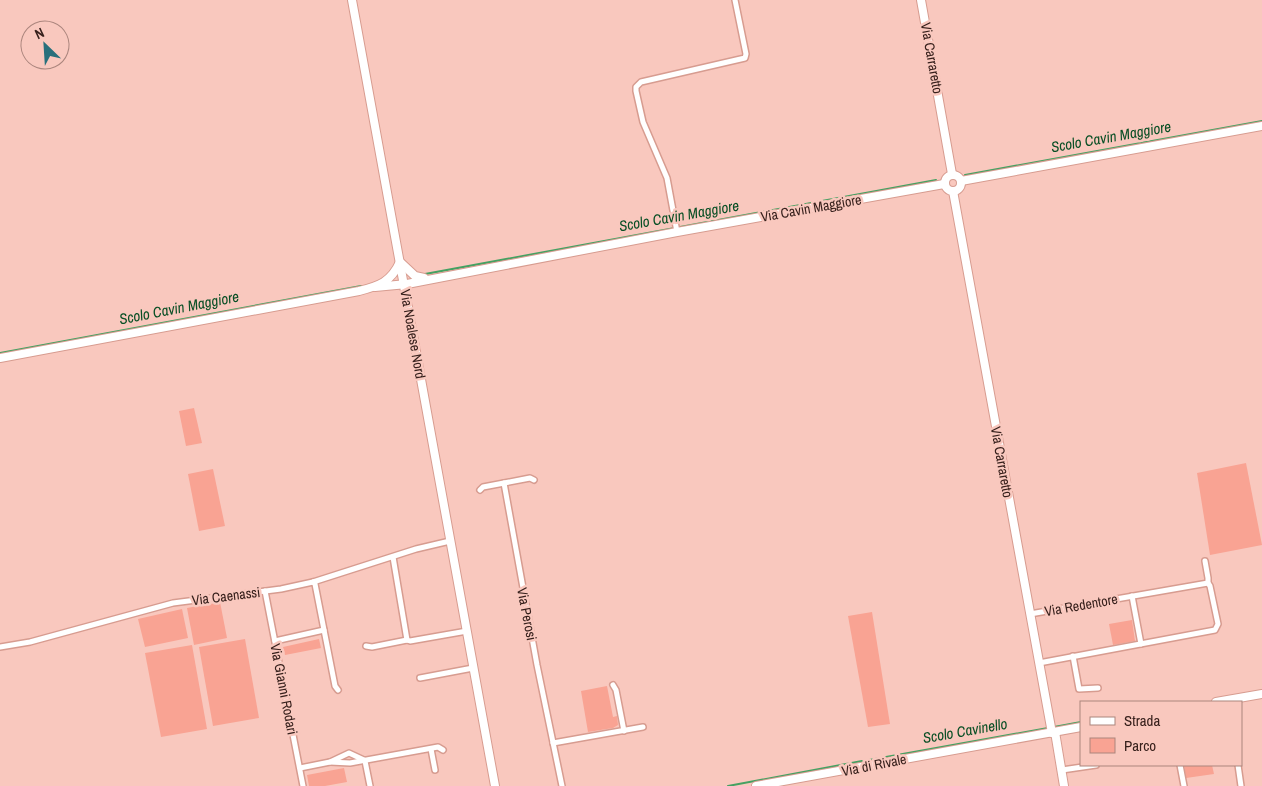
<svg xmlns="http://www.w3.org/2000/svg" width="1262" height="786" viewBox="0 0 1262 786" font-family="'Archivo Narrow',sans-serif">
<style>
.green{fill:#f9a393}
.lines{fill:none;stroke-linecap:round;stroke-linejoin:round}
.stream{stroke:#45a162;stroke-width:2}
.street-casing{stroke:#d79c90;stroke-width:8}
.secondary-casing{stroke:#d79c90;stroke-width:10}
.primary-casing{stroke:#d79c90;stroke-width:10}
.street{stroke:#fff;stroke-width:5}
.secondary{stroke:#fff;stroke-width:8}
.primary{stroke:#fff;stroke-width:8}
.labels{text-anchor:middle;stroke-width:5;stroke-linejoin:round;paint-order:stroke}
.street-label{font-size:14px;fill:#37201c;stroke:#f9c8be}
.water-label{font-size:15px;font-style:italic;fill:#094f25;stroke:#f9c8be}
</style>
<rect width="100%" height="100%" fill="#f9c8be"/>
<g class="green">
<polygon points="194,408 202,443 186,446 179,411"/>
<polygon points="1246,463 1262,545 1210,555 1197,473"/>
<polygon points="213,469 225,526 199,531 188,474"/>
<polygon points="220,602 227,638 194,645 187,608"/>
<polygon points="182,609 188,638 145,647 138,619"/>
<polygon points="872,612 890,724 868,727 848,616"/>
<polygon points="1132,620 1135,641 1113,645 1109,624"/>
<polygon points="245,639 259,718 213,726 199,647"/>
<polygon points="319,639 321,648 285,655 283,647"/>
<polygon points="192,645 207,729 161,737 145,653"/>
<polygon points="607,686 613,717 617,716 618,725 613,728 588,732 581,691"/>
<polygon points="1184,765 1212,765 1214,774 1186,778"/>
<polygon points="344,768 347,782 325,786 309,786 307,775"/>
</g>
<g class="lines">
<g class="stream">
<polyline points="965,175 1262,121"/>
<polyline points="425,274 936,180"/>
<polyline points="0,353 361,286"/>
<polyline points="1187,702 1189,702"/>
<polyline points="1054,727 1081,722"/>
<polyline points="886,757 1048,728"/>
<polyline points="869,760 881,758"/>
<polyline points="728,786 862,761"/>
</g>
<defs>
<g id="street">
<polyline points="677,232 667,178 643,122 636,91 636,87 641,82 745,58 746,54 735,0"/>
<polyline points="504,483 537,665 562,786"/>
<polyline points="480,490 483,487 530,478 534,480"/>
<polyline points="393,557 407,640"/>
<polyline points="313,582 315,584 335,686 338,690"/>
<polyline points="265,591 303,786"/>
<polyline points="1132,596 1141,644"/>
<polyline points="1030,614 1208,583"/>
<polyline points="275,641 324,630"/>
<polyline points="366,646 372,647 407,640 410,641 467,631"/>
<polyline points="0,647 30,642 173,603 281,589 313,582 416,549 450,541"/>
<polyline points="1073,656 1079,689 1098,688"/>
<polyline points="1039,663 1215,630 1218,624 1210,586 1208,583 1208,578 1205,561"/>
<polyline points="420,678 473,668"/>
<polyline points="613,685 616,690 624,731"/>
<polyline points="553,743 643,727"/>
<polyline points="431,749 435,770"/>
<polyline points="365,761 370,786"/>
<polyline points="330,762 350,763 438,747 443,750"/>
<polyline points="1180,765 1184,786"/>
<polyline points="1238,765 1241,786"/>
<polyline points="300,768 330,762 349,753 364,760"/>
<polyline points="1062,770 1096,765"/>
</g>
<g id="secondary">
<polyline points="921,0 952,174"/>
<circle cx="953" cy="183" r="8"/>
<polyline points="961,181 1262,126"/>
<polyline points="953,191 1052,733"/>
<polyline points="375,287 407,284 677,232 944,184"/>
<path d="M0,358L359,291C379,286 391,282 400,262L415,276L424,278"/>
<polyline points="1216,702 1262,694"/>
<polyline points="1055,732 1064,786"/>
<polyline points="756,786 1081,727"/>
</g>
<polyline id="primary" points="352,0 495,786"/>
</defs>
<use href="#street" class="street-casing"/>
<use href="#secondary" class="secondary-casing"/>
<use href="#primary" class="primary-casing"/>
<use href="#street" class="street"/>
<use href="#secondary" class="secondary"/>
<use href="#primary" class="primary"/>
</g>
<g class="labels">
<g class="street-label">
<text transform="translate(932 58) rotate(80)" y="5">Via Carraretto</text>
<text transform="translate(811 208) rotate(-10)" y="5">Via Cavin Maggiore</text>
<text transform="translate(413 334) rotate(80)" y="5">Via Noalese Nord</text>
<text transform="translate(1002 462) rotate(80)" y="5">Via Carraretto</text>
<text transform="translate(226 596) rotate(-7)" y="5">Via Caenassi</text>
<text transform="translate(1081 605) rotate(-10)" y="5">Via Redentore</text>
<text transform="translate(527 614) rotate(79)" y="5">Via Perosi</text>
<text transform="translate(284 689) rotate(79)" y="5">Via Gianni Rodari</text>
<text transform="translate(874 765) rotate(-11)" y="5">Via di Rivale</text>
</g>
<g class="water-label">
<text transform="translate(1111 137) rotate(-10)" y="5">Scolo Cavin Maggiore</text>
<text transform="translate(679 216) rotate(-10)" y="5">Scolo Cavin Maggiore</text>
<text transform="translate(179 308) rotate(-11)" y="5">Scolo Cavin Maggiore</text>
<text transform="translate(965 731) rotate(-10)" y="5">Scolo Cavinello</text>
</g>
</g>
<rect x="1080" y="701" width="162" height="65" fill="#f9c8be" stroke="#ab857d"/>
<rect x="1090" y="717" width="25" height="8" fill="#ffffff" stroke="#ab857d"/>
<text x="1124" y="726" font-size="15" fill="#37201c">Strada</text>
<rect x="1090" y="738" width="25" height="15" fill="#f9a393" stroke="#ab857d"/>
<text x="1124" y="751" font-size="15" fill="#37201c">Parco</text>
<g transform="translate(45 45) rotate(335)"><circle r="24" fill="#f9c8be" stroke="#ab857d"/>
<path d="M0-4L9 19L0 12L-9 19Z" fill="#29707c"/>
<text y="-8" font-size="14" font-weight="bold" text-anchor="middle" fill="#37201c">N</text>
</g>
</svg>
